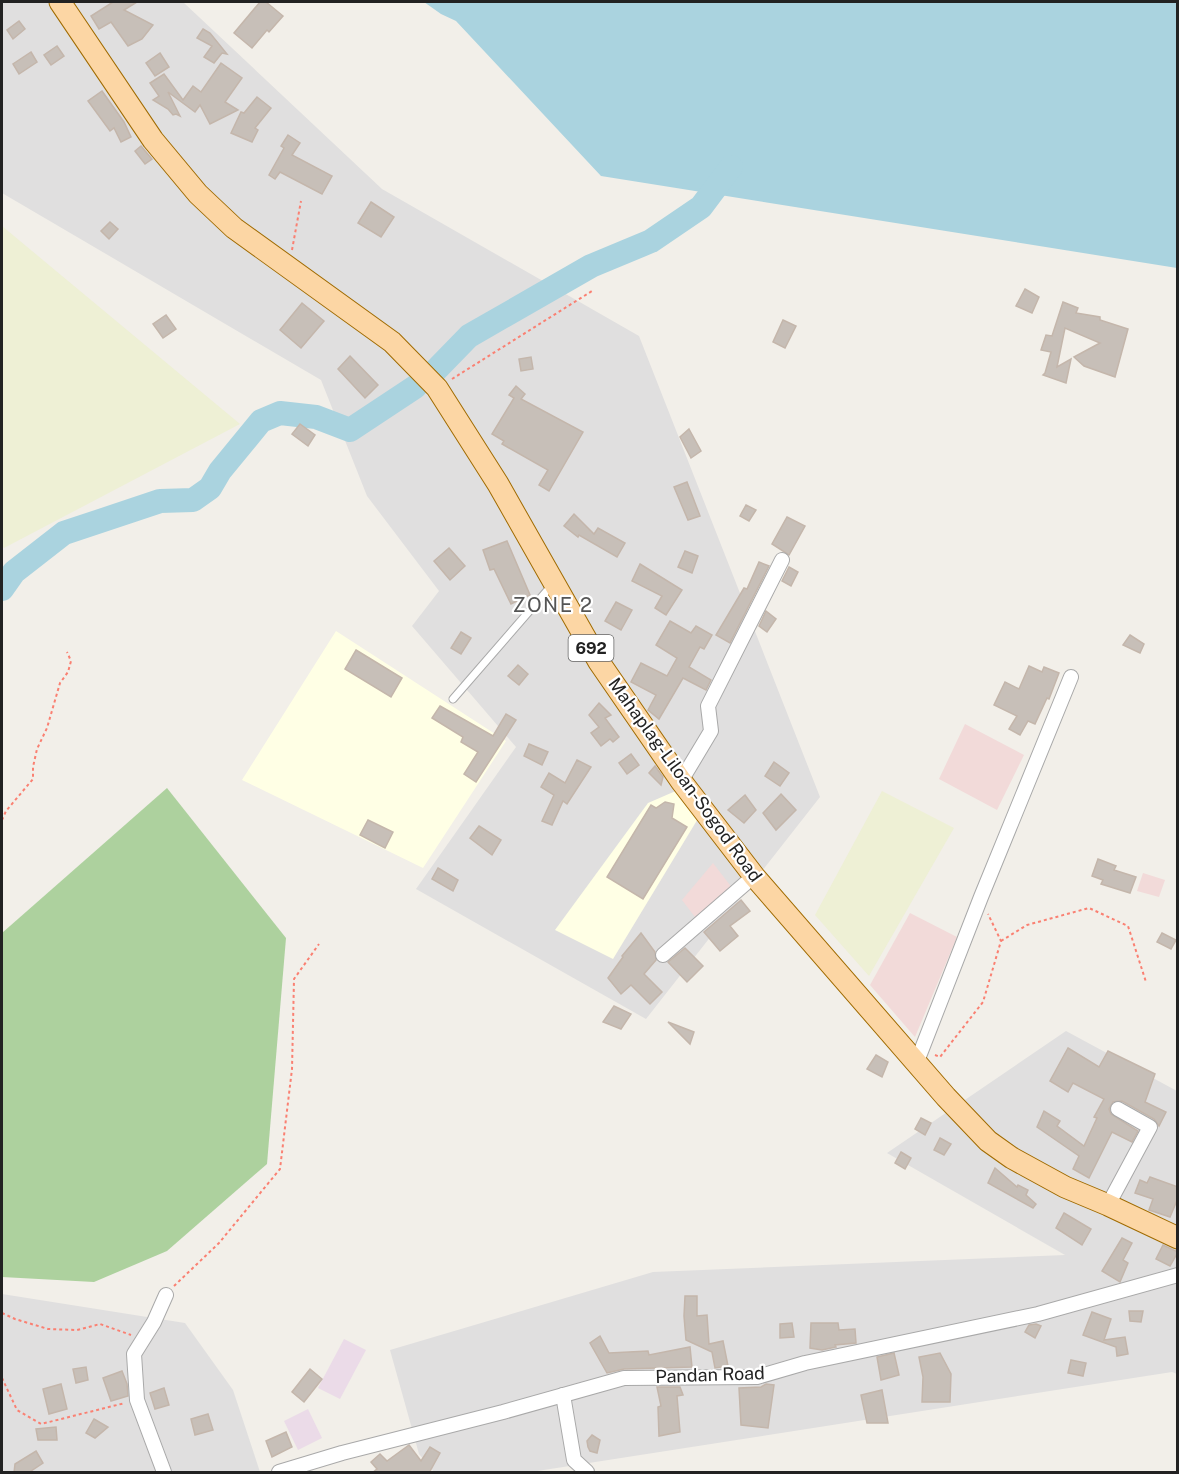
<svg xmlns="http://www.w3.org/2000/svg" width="1179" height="1474" viewBox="0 0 1179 1474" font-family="'Public Sans',sans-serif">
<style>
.residential{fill:#e0dfdf}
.commercial{fill:#f2dad9}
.industrial{fill:#ebdbe8}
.education{fill:#ffffe5}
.farmland{fill:#eef0d5}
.forest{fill:#add19e}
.water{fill:#aad3df}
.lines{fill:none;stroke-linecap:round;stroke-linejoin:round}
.river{stroke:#aad3df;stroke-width:24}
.building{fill:#c7bfb8;stroke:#c4b6ab;stroke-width:1.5}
.service-casing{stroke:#a9a9a9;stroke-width:9}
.minor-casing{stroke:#a9a9a9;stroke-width:16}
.primary-casing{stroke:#a06b00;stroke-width:23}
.path{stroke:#fa8072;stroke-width:2;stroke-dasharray:3 3;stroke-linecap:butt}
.service{stroke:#fff;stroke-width:7}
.minor{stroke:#fff;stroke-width:14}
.primary{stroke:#fcd6a4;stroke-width:21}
.labels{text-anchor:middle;stroke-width:4.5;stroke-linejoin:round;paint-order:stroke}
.shield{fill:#fff;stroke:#646464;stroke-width:1.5}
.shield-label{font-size:16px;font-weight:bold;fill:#222}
.street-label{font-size:18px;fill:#222;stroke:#fff}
.neighbourhood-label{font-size:20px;letter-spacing:1.5px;fill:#555;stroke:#fff}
</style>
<rect width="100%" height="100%" fill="#f2efe9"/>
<g class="residential">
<polygon points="2,2 183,2 382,189 639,336 820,797 646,1019 416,889 516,747 412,626 439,591 367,496 321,380 2,193"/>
<polygon points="1066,1031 1177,1091 1177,1374 1172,1372 531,1472 434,1472 419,1454 390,1350 653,1272 1065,1255 887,1153"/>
<polygon points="2,1294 185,1323 233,1390 260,1472 2,1472"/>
</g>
<g class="commercial">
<polygon points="965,724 1024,755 997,810 939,779"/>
<polygon points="713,863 733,889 698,921 682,900"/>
<polygon points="1143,873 1165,880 1159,897 1137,891"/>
<polygon points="910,913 957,937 915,1037 870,985"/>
</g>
<g class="industrial">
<polygon points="344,1339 366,1350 340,1399 318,1388"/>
<polygon points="308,1409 322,1438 298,1450 284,1421"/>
</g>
<g class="education">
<polygon points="336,631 506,741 423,868 242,780"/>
<polygon points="678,790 699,817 613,959 555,930 648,803"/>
</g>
<g class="farmland">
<polygon points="2,226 240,424 4,548 2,546"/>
<polygon points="882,791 954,828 869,976 815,915"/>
</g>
<polygon class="forest" points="167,788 286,938 267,1164 167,1251 94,1282 2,1277 2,933"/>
<polygon class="water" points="424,2 1177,2 1177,268 601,176 456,21 441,14"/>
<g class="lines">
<g class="river">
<polyline points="434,372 469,336 591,266 651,241 701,207 731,167"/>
<polyline points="2,589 14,572 64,533 160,501 193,500 210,488 220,471 261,421 280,413 316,417 350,430 415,387"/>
</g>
</g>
<g class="building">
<polygon points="113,2 137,2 124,10 153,25 142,39 128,46 111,22 99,29 91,16"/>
<polygon points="260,2 266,2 283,16 269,32 267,30 252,48 234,33"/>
<polygon points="19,21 25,29 13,39 7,30"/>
<polygon points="203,29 210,33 227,54 222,53 214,63 204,57 212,46 197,38"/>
<polygon points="57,46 64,56 51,65 44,55"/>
<polygon points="31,52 37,62 19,74 13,64"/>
<polygon points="160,53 169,67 155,76 146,63"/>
<polygon points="221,63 242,78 225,102 238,110 210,124 200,105 195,112 168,92 180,116 176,114 173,115 168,109 153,100 159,96 150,83 164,74 183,100 193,86 201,92"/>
<polygon points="102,91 124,122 131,137 121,142 114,128 110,131 88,101"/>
<polygon points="257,97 271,108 255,128 258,130 252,142 231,133 241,112 244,113"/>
<polygon points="288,135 300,143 292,155 332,176 322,194 280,172 275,179 269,175 284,148 281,146"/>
<polygon points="141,146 152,159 145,164 135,151"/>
<polygon points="371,202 394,217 381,237 358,223"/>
<polygon points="110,222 118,229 109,239 101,231"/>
<polygon points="1025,289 1039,297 1032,313 1016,306"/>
<polygon points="1063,302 1078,308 1076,313 1100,317 1100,320 1128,329 1115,377 1084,366 1074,357 1100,343 1065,328 1057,367 1071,359 1066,383 1043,375 1045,373 1051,352 1041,350 1046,335 1052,336"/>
<polygon points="302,303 324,321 301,348 280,330"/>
<polygon points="166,315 176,329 163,338 153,324"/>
<polygon points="783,320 796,326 785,348 773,342"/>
<polygon points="350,356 378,385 365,398 338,369"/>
<polygon points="531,357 533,369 521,371 519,359"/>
<polygon points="516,386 525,394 521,399 583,432 549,491 539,485 548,470 502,444 504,441 492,434 514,398 509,395"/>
<polygon points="300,424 315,435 308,446 292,434"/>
<polygon points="689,429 701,451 691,458 680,437"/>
<polygon points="687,482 700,516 688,520 674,487"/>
<polygon points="746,505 756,510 749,521 740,516"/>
<polygon points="574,514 594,534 598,528 625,543 617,557 579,535 578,537 564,526"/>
<polygon points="787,517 805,526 789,555 772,544"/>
<polygon points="507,541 530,595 511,604 494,569 490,570 483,550"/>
<polygon points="449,548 465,566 450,580 434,561"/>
<polygon points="685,551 698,556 692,573 678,567"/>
<polygon points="759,562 769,566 730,643 716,635 744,588 747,589"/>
<polygon points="640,564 682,590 666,615 655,608 662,596 632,581"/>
<polygon points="789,567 798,572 791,586 782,581"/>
<polygon points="616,602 632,610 621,630 605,621"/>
<polygon points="766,611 776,619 767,632 759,626"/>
<polygon points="670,621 691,633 696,626 712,635 704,649 700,647 689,667 711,680 706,690 683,678 659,719 648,710 656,695 631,682 641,663 667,676 677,658 656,645"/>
<polygon points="461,632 471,638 461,654 451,648"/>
<polygon points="1130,635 1144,644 1140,653 1123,645"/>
<polygon points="356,650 402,678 391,697 345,669"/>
<polygon points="518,665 528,674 519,685 508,676"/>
<polygon points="1029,666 1042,672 1044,667 1059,673 1049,699 1047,698 1035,724 1028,721 1020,735 1009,729 1017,716 994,705 1005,682 1019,689"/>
<polygon points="599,703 611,715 605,718 619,737 613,742 610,739 601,746 591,733 599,727 589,715"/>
<polygon points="440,706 493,736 506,714 516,720 476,782 464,774 478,752 461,742 463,737 432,718"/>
<polygon points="529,744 548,752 542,765 524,756"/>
<polygon points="631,754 639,765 627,774 619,763"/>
<polygon points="577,760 591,767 567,804 563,801 552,825 542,821 554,795 541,787 549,773 565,783"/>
<polygon points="774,762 789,773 780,786 765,776"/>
<polygon points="655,766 663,777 661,785 649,773"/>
<polygon points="781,794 796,810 776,830 763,813"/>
<polygon points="745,795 756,810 744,823 728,810"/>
<polygon points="665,802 674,804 672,818 687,827 643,899 607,877 651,805 656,808"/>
<polygon points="368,820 393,832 385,848 360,835"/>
<polygon points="479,826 501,840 492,855 470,838"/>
<polygon points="1098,859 1116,866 1114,870 1136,877 1130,893 1101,884 1103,880 1092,876"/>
<polygon points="438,868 458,880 453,891 432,879"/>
<polygon points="741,900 750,911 730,926 738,936 720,951 704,932"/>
<polygon points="641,933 655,952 656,960 644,974 662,992 650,1004 631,985 621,994 608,978 623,957 622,956"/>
<polygon points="1162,933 1176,940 1171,949 1157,942"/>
<polygon points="685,948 703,966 687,982 668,962"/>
<polygon points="614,1006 631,1014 621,1029 603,1022"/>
<polygon points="668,1022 694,1032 690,1044"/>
<polygon points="1068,1048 1099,1067 1108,1051 1155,1074 1145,1102 1166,1112 1159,1126 1154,1119 1122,1101 1113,1102 1109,1109 1111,1114 1138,1131 1132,1142 1112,1132 1089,1178 1073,1169 1079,1156 1037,1127 1044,1111 1060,1121 1057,1126 1084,1146 1097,1118 1094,1117 1104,1099 1073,1083 1068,1092 1050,1081"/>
<polygon points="876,1055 888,1062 882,1077 867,1069"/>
<polygon points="921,1118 931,1123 925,1135 915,1129"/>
<polygon points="940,1138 951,1144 944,1155 934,1150"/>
<polygon points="901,1152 911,1158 905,1169 895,1163"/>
<polygon points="995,1168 1017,1187 1018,1185 1028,1190 1026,1195 1036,1204 1033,1208 988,1183"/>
<polygon points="1150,1177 1178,1187 1178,1198 1170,1217 1149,1210 1153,1199 1135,1193 1140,1180 1147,1183"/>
<polygon points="1064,1213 1091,1229 1082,1245 1056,1228"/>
<polygon points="1122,1238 1132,1243 1123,1260 1128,1263 1120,1282 1102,1271"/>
<polygon points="1163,1245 1178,1252 1170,1266 1156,1259"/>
<polygon points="685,1296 697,1296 697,1316 707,1315 709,1344 723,1341 728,1366 715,1368 712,1352 686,1340 684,1316"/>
<polygon points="1129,1311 1143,1311 1141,1322 1130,1321"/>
<polygon points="1092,1312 1111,1319 1104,1340 1125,1337 1128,1354 1117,1356 1116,1347 1083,1335"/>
<polygon points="792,1323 794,1337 780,1338 780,1324"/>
<polygon points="811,1323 838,1323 839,1330 855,1329 856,1343 835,1345 836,1347 822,1350 810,1348"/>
<polygon points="1036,1324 1041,1326 1035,1338 1025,1332 1029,1325"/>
<polygon points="600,1336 609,1353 648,1351 649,1355 690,1347 692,1367 624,1369 607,1373 590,1343"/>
<polygon points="894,1353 899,1375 881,1380 877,1357"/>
<polygon points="940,1353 951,1374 950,1402 922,1402 923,1377 919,1357"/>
<polygon points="1071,1360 1086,1363 1083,1376 1068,1373"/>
<polygon points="86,1367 88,1380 76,1383 73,1369"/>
<polygon points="310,1369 322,1379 304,1402 292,1392"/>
<polygon points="122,1371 127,1384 128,1396 111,1401 103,1378"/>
<polygon points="61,1384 67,1409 49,1414 43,1389"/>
<polygon points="766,1384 774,1385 768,1428 741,1425 739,1388 761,1387"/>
<polygon points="657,1387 680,1387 683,1395 677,1396 680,1432 659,1436 658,1407 661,1406"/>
<polygon points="164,1388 169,1405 155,1409 150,1393"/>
<polygon points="882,1390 888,1423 867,1423 861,1395"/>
<polygon points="208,1414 213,1430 195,1435 191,1419"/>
<polygon points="94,1419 108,1427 95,1438 86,1433"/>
<polygon points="56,1427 57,1440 38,1440 36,1429"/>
<polygon points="286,1432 292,1447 272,1457 266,1441"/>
<polygon points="592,1435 600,1440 597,1453 590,1451 588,1447 587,1441"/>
<polygon points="409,1445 421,1461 430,1447 440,1453 429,1473 372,1473 377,1469 371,1462 380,1454 387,1461"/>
<polygon points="36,1451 43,1463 28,1473 14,1473 15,1464"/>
</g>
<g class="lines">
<defs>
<polyline id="service" points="453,699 552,585"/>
<g id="minor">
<polyline points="681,781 711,731 708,706 782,560"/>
<polyline points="663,955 754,876"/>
<polyline points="916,1064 981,897 1071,677"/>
<polyline points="1108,1205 1150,1127 1118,1109"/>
<polyline points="563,1395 574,1460 587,1472"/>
<polyline points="164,1472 137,1400 134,1354 154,1322 166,1295"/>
<polyline points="279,1472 342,1453 503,1412 624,1378 757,1377 805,1363 1038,1314 1178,1275"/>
</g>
<polyline id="primary" points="60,2 153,140 198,194 234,228 392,342 437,388 498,484 599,662 681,781 754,876 946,1097 988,1141 1012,1158 1065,1187 1108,1205 1178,1238"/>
</defs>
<use href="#service" class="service-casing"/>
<use href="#minor" class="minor-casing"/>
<use href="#primary" class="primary-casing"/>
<g class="path">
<polyline points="292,250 301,201"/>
<polyline points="452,379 592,291"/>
<polyline points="2,820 6,811 33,779 33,767 37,749 47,728 60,683 68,672 71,661 67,652"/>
<polyline points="1001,941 1027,925 1089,908 1128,926 1146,982"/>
<polyline points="935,1055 940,1057 983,1002 1001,941 988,914"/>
<polyline points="174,1286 219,1243 280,1169 292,1069 294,979 319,944"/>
<polyline points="2,1313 15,1319 48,1329 77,1330 100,1324 131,1335"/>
<polyline points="2,1378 17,1410 41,1424 125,1403"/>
</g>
<use href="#service" class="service"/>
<use href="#minor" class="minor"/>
<use href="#primary" class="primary"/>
</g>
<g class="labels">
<rect class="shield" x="568.5" y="635" width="45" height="26" rx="4.5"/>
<g class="shield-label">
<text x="591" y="654">692</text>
</g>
<g class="street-label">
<text transform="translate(685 780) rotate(54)" y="6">Mahaplag-Liloan-Sogod Road</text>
<text transform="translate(710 1375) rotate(-2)" y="6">Pandan Road</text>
</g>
<g class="neighbourhood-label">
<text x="553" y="612">ZONE 2</text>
</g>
</g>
<rect width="1179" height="1474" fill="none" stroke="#222222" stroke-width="6"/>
</svg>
